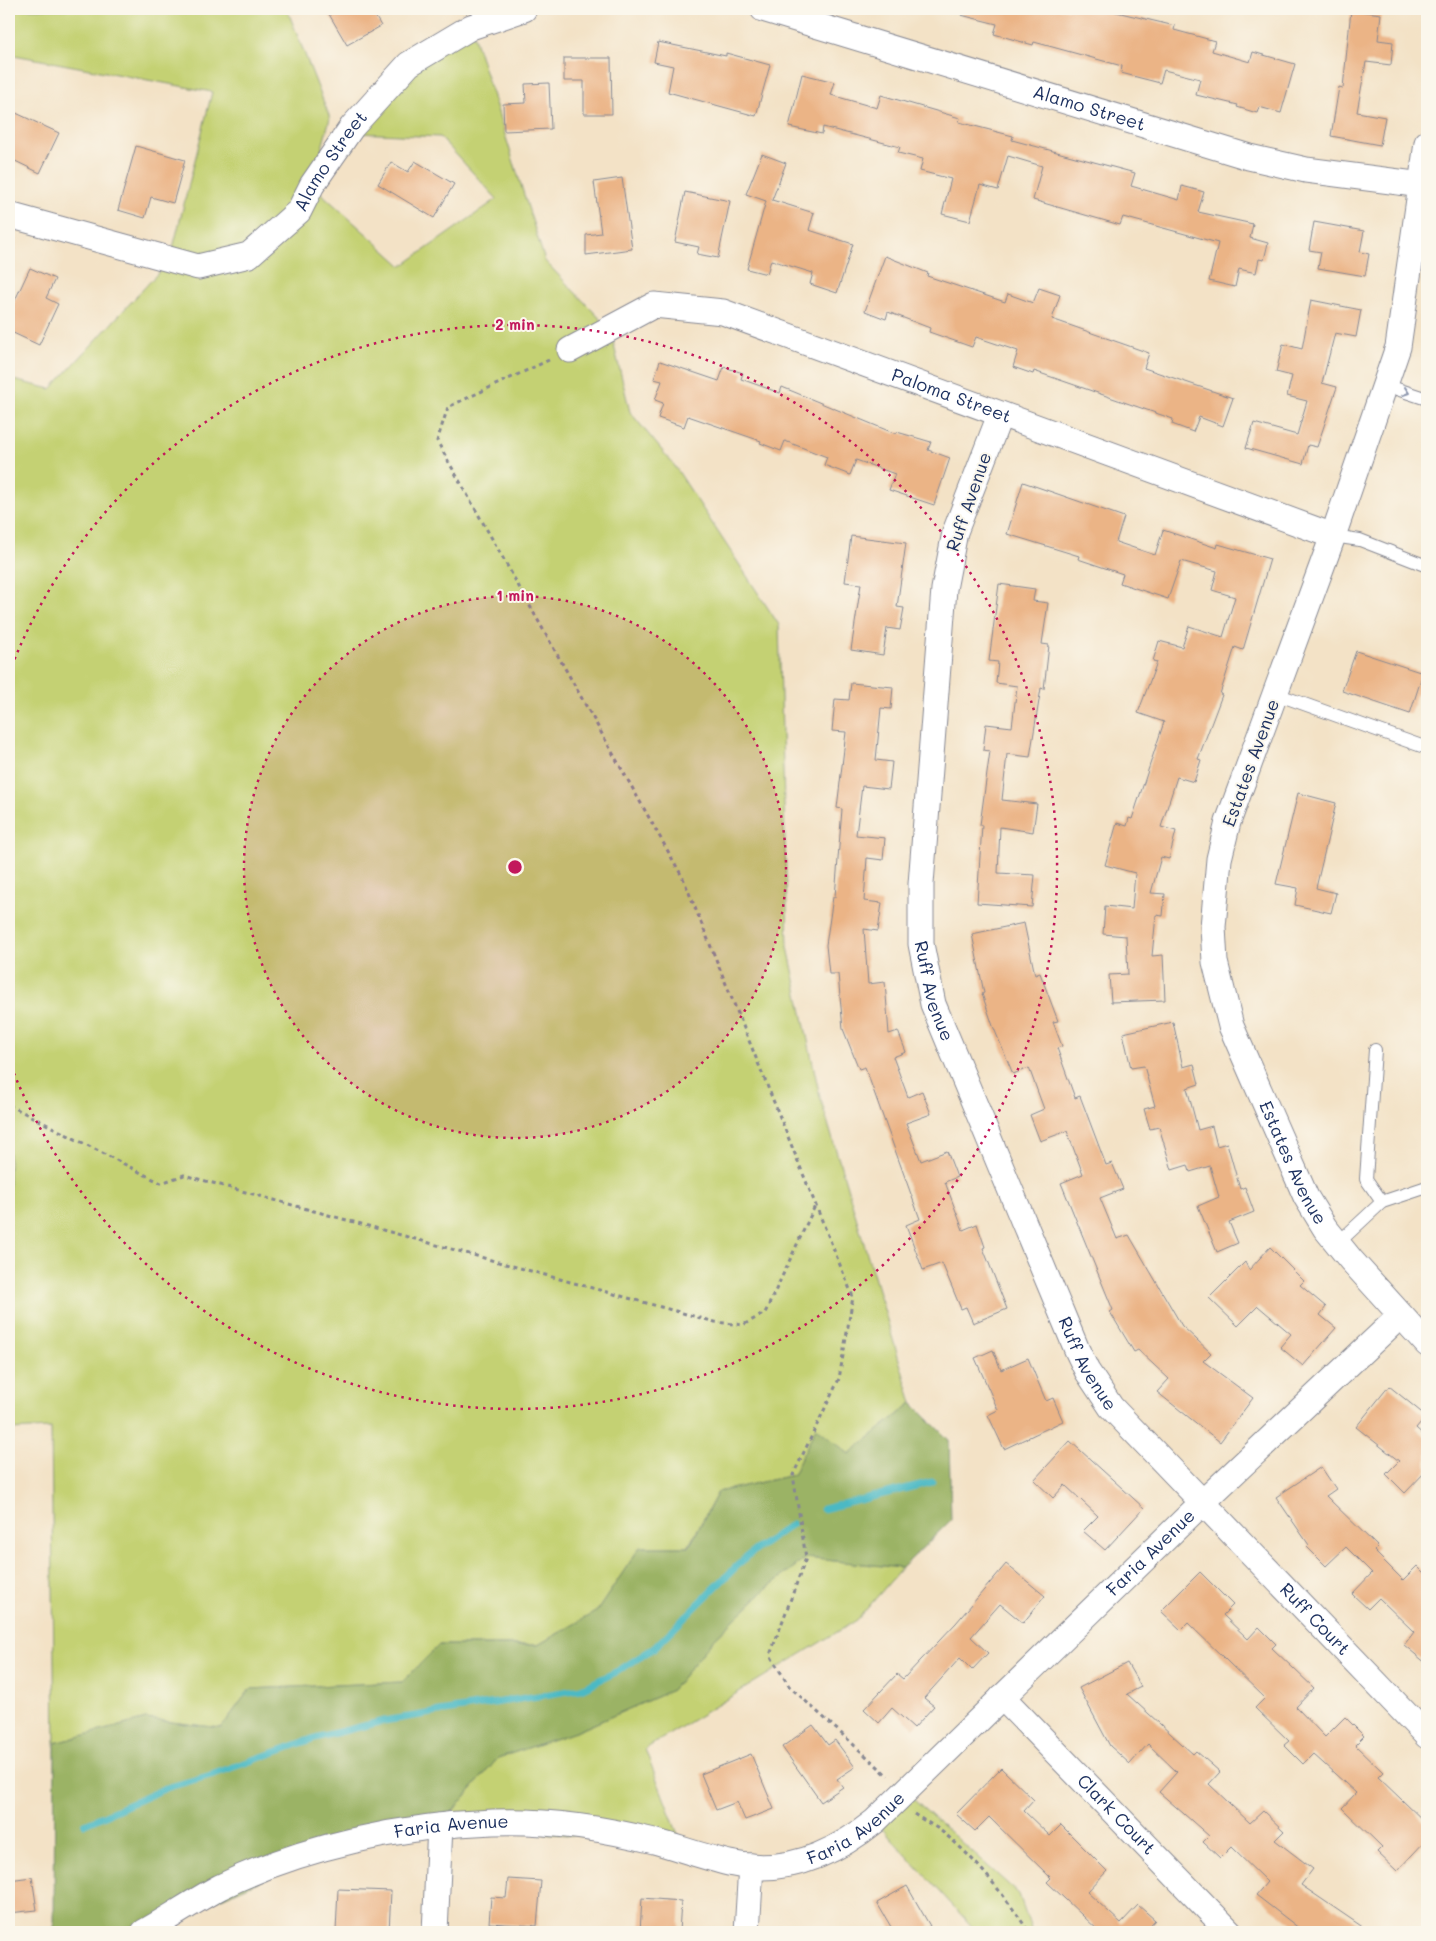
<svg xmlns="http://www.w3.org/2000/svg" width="1436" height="1941" viewBox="0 0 1436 1941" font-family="Mali,sans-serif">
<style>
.green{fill:#c4d173;stroke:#708068}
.forest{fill:#9bb365;stroke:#5b7162}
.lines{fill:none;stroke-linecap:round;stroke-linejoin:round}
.stream{stroke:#4bb9c4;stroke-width:7}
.building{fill:#ebb486}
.service-casing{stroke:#878892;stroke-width:14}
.minor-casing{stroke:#878892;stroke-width:27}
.path{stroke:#878892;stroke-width:3;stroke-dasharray:4 4;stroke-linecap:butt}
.service{stroke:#fff;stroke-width:12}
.minor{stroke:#fff;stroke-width:25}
.oneway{stroke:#8d97ae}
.ring{fill:none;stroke:#c2185b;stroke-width:2.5;stroke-dasharray:2.5 5}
.labels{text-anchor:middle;stroke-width:4;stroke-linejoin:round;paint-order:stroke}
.street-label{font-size:18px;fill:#1b2f5e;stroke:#fbf7ec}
.centre{fill:#c2185b;stroke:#fbf7ec;stroke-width:2.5}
.ring-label{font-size:15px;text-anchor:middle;font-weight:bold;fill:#c2185b;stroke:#fbf7ec;stroke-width:4;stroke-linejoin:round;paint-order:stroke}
</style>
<rect width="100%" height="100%" fill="#fbf7ec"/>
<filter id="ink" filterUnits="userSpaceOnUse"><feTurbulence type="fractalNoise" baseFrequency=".02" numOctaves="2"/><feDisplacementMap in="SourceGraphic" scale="10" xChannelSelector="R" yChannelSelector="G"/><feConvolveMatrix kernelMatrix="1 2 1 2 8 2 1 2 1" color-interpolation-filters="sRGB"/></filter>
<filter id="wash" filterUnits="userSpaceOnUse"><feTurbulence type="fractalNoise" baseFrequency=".0096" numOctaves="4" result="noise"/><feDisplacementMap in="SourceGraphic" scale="20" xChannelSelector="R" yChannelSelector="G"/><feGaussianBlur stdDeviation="1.12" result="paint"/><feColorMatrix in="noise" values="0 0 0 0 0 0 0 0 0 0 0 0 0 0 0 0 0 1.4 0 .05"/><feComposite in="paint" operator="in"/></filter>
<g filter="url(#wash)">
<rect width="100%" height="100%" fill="#f3e2c6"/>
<g class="green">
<polygon points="9,9 287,9 330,118 312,185 402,266 497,199 440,137 359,133 409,64 471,27 545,261 610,329 630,412 674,465 779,625 788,947 820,1097 912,1403 849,1454 816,1428 793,1475 718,1492 688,1547 640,1547 597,1611 538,1645 439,1645 402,1682 250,1689 221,1728 146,1719 55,1743 51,1428 9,1430 9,379 51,389 170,260 212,92 9,54"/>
<polygon points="806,1558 902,1568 857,1620 645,1749 684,1850 654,1841 440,1826 498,1758 578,1731 672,1690 713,1640 767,1588"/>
<polygon points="904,1791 1019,1894 1032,1932 977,1932 875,1821"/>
</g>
<polygon class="forest" points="912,1403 949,1440 951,1520 902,1568 806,1558 767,1588 713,1640 672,1690 578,1731 498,1758 440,1826 351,1841 144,1932 54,1932 55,1743 146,1719 221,1728 250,1689 402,1682 439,1645 538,1645 597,1611 640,1547 689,1547 718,1492 793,1475 816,1427 849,1454"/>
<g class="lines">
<g class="stream">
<polyline points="823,1509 932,1482"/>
<polyline points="85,1824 166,1788 211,1775 315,1738 384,1721 581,1689 618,1671 654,1648 747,1556 792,1524"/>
</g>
</g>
<g id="blocks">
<g class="building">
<polygon points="326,9 371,9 381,26 347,45"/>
<polygon points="961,9 1104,9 1175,26 1174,30 1215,41 1212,51 1250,62 1253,52 1295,64 1281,113 1259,107 1257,113 1237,107 1238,105 1196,95 1200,79 1164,70 1160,83 1121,73 1122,66 1034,42 1033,45 994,34 997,24 961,15"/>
<polygon points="1351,10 1381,14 1378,40 1393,42 1391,65 1366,62 1357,112 1385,117 1380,145 1331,136 1339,87 1343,88"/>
<polygon points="658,42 726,56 726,53 770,65 756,116 668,92 673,66 654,62"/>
<polygon points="564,58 611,58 612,114 584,114 584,81 564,81"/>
<polygon points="802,74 835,82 831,95 877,108 881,95 960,118 959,122 1013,136 1012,140 1135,173 1131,186 1179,200 1182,186 1204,192 1198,212 1253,224 1250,238 1268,243 1264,260 1259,259 1256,273 1239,269 1235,287 1209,281 1218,243 1123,217 1120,225 1033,200 1042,166 1008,156 998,190 980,185 970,221 942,214 951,179 920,171 923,159 898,153 900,147 823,127 822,134 789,127"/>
<polygon points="549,83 551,129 504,131 503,104 526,103 525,84"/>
<polygon points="16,113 59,133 40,173 9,158 9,127"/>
<polygon points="136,146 185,160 173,203 151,197 145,218 118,210"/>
<polygon points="762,154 786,163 772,200 814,213 809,230 853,244 837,293 810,284 813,273 771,260 767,274 747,269 766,201 746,194"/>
<polygon points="415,161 454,184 434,218 378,184 391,162 408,172"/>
<polygon points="622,178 632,249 586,255 586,235 601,233 594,182"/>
<polygon points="685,192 730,201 718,258 697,254 699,247 675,242"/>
<polygon points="1314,222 1364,231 1360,252 1369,254 1365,276 1318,268 1321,252 1309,250"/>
<polygon points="885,256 928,273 927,276 1005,302 1008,294 1033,303 1039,288 1060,295 1052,319 1149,353 1144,368 1233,398 1223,426 1199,417 1193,432 1172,424 1173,419 1034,371 1033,374 1013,367 1018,351 976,337 972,347 929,332 930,328 888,312 886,319 865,311"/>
<polygon points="30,268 55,279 46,298 58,304 39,345 9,331 9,313"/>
<polygon points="1311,300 1361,310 1356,337 1335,333 1322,383 1337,387 1317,447 1308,445 1303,464 1246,448 1254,423 1297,435 1307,401 1287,396 1292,376 1276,372 1283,344 1302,349"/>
<polygon points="660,361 719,381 724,367 743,373 741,379 780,393 782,387 896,434 897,432 931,442 928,450 950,458 934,505 889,490 895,474 856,460 850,475 824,465 827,457 785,441 781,451 760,443 761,441 688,416 684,427 658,418 663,403 655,400 662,381 654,379"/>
<polygon points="1023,482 1124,517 1116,542 1155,555 1163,530 1217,548 1218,544 1270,559 1243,650 1235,647 1220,694 1222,695 1198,759 1201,760 1194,782 1177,777 1161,827 1176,831 1169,859 1161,857 1151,893 1165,894 1163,916 1156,915 1152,956 1163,955 1165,1000 1111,1002 1109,975 1128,974 1126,936 1103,934 1105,906 1132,909 1135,873 1105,865 1117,823 1127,826 1129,818 1132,819 1164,722 1138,713 1157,662 1153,661 1159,641 1182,647 1189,626 1223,637 1235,597 1212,590 1217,571 1181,561 1168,599 1120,583 1123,574 1078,559 1079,556 1007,534"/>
<polygon points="851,536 906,543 897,607 904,608 900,630 887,628 883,655 851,650 861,584 845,582"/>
<polygon points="999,584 1035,589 1033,601 1048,603 1042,644 1049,645 1044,689 1041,688 1030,757 1007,754 1002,800 1037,804 1033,832 1000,827 998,873 1035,875 1032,907 977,903 982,825 980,825 990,751 983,750 986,724 1012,727 1017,686 996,683 998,662 989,661"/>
<polygon points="1356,651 1423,673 1410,714 1342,691"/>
<polygon points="851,683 893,687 891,709 881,708 876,760 892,762 889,789 862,786 856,835 885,838 883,860 867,858 864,901 882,903 878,931 864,929 868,984 885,982 889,1034 898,1031 906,1052 893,1057 908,1097 922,1091 931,1114 906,1123 921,1161 947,1151 957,1177 945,1182 963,1230 977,1224 985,1247 983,1248 1007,1309 973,1323 966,1307 961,1309 942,1263 923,1270 906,1225 920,1219 865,1067 859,1069 843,1029 838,974 829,974 826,945 833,897 835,897 842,809 837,808 846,732 832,731 835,699 849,700"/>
<polygon points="1298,793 1336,803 1316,888 1336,893 1331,913 1295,905 1298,888 1276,884"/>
<polygon points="1024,923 1035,975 1040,973 1058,1021 1053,1022 1062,1046 1057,1048 1075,1098 1080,1096 1106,1165 1112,1163 1123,1189 1100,1198 1117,1239 1129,1235 1182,1326 1211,1353 1203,1361 1253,1398 1220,1442 1157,1392 1169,1379 1138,1350 1134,1352 1110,1312 1113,1310 1061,1183 1083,1174 1067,1131 1040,1141 1030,1115 1044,1109 1029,1068 1013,1074 993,1026 982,994 984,993 972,934"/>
<polygon points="1173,1022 1183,1067 1194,1064 1199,1084 1187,1088 1198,1130 1212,1126 1217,1146 1227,1143 1240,1189 1245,1187 1254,1212 1229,1222 1238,1243 1217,1252 1198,1206 1219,1197 1210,1166 1190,1172 1188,1165 1172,1170 1159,1127 1150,1129 1144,1109 1155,1106 1144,1066 1131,1068 1123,1033"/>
<polygon points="1270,1247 1304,1281 1300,1285 1326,1307 1320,1315 1336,1328 1303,1366 1280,1347 1291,1334 1258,1306 1238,1326 1209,1298 1245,1262 1249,1270"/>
<polygon points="993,1350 1001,1370 1028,1358 1046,1401 1053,1398 1063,1421 1004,1449 988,1415 998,1410 975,1358"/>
<polygon points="1389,1386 1426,1416 1416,1428 1427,1438 1427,1470 1405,1493 1386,1474 1399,1461 1356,1427"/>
<polygon points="1070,1441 1144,1508 1105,1550 1083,1531 1098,1516 1065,1485 1053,1498 1034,1480"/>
<polygon points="1321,1467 1336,1489 1326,1496 1378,1547 1374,1551 1403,1580 1417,1566 1427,1576 1427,1664 1404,1645 1414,1632 1379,1598 1368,1609 1352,1594 1372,1573 1346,1547 1326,1566 1307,1547 1309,1545 1276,1497"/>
<polygon points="1006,1564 1045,1596 1023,1623 1000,1604 971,1637 988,1653 972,1670 960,1658 924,1698 934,1706 914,1728 892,1708 879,1723 864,1709 897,1674 903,1679 956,1623"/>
<polygon points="1200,1572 1233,1605 1223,1615 1248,1639 1259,1627 1276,1644 1272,1648 1314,1688 1296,1707 1325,1737 1345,1717 1364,1736 1355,1745 1383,1772 1378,1777 1427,1824 1427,1839 1397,1871 1377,1852 1382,1847 1342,1808 1356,1793 1313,1754 1303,1764 1284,1745 1289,1741 1255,1708 1265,1698 1188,1623 1181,1630 1161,1611"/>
<polygon points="1127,1663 1141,1687 1127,1694 1193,1754 1196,1751 1220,1772 1209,1784 1250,1823 1263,1811 1284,1831 1275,1840 1313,1869 1301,1885 1370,1932 1304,1932 1256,1895 1267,1882 1231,1847 1220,1858 1203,1842 1209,1836 1159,1792 1177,1772 1148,1744 1130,1764 1110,1746 1079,1688"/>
<polygon points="813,1725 828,1745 835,1740 855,1767 837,1779 843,1787 821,1802 782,1747"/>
<polygon points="751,1754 774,1809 745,1820 737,1802 716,1810 701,1774"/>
<polygon points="1001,1768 1034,1800 1024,1811 1050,1836 1061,1825 1107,1871 1087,1892 1121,1923 1138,1905 1155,1920 1144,1932 1100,1932 1047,1882 1051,1878 989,1817 975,1831 956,1814"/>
<polygon points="32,1877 37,1910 9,1913 9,1880"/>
<polygon points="508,1879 541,1881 537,1926 489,1923 491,1897 506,1898"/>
<polygon points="907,1886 930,1926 919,1932 894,1932 877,1903"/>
<polygon points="338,1889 391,1891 389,1932 336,1932"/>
<polygon points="642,1898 681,1901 679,1932 640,1932"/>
</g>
</g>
</g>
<g filter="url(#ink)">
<use href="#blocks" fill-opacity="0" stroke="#878892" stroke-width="1"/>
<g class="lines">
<defs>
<g id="service">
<polyline points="1385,385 1427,399"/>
<polyline points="1333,536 1360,540 1427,566"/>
<polyline points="1276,694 1427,748"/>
<polyline points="1382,1202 1427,1187"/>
<polyline points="1338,1243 1382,1202 1366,1179 1375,1050"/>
</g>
<g id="minor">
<path id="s1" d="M763,9L1249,157L1306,170L1422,185"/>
<path id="s2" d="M1427,143L1398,347L1333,536L1228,822L1219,859L1213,927L1215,962L1231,1026L1306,1197L1325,1228L1351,1260L1427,1344"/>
<path id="s3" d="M9,215L198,267L249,255L299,211L312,185L352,127L409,64L471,27L524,9"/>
<path id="s4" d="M570,350L654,305L723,312L1333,536"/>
<path id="s5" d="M1000,415L955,532L944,589L921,884V944L933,1004L1077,1350L1087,1371L1111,1407L1427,1736"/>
<path id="s6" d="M1002,1697L1230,1932"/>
<path id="s7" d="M144,1932C169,1918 194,1901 220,1887C301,1847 403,1825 493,1822C548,1820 602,1828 654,1841C679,1848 704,1857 729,1863C784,1876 833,1855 875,1821L1203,1502L1400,1316"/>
<polyline points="435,1932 440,1826"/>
<polyline points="747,1932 751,1866"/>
</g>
</defs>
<use href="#service" class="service-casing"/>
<use href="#minor" class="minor-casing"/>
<g class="path">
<polyline points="549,360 448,407 437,441 683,878 853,1297 839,1379 793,1475 806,1558 770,1655 789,1686 888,1776"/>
<polyline points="9,1105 161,1183 184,1175 715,1322 743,1325 765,1313 815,1206"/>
<path d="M914,1814C921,1819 929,1823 937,1828C974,1855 1004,1895 1029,1932"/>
</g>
<use href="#service" class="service"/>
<use href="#minor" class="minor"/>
</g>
<defs><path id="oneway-chevron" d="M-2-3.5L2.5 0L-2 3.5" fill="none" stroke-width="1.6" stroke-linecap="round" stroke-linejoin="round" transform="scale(1.25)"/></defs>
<use class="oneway" href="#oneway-chevron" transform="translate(1406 392) rotate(18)"/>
</g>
<circle cx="515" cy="867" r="271" fill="#c2185b" fill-opacity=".12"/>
<g class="ring">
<circle cx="515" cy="867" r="271"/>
<path d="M9 673A542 542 0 1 1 9 1061"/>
</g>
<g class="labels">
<g class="street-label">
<text dy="6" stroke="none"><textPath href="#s1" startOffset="341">Alamo Street</textPath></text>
<text dy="6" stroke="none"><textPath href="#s3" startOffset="374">Alamo Street</textPath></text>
<text dy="6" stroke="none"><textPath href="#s4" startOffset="408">Paloma Street</textPath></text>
<text transform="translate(969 502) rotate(-71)" y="6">Ruff Avenue</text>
<text transform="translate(1251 763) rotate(-70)" y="6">Estates Avenue</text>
<text dy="6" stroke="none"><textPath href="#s5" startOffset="588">Ruff Avenue</textPath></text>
<text dy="6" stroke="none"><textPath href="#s2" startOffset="1068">Estates Avenue</textPath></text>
<text dy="6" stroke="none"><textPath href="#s5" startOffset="992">Ruff Avenue</textPath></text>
<text dy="6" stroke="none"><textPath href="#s7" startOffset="1154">Faria Avenue</textPath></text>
<text dy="6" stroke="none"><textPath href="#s5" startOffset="1336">Ruff Court</textPath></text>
<text dy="6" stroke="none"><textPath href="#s6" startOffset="164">Clark Court</textPath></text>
<text dy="6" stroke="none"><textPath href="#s7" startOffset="749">Faria Avenue</textPath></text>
<text dy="6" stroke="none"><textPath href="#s7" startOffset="329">Faria Avenue</textPath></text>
</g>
</g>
<circle cx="515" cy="867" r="8" class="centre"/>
<g class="ring-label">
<text x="515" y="330">2 min</text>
<text x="515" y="601">1 min</text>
</g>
<rect width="1436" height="1941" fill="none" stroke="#fbf7ec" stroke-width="30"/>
</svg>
